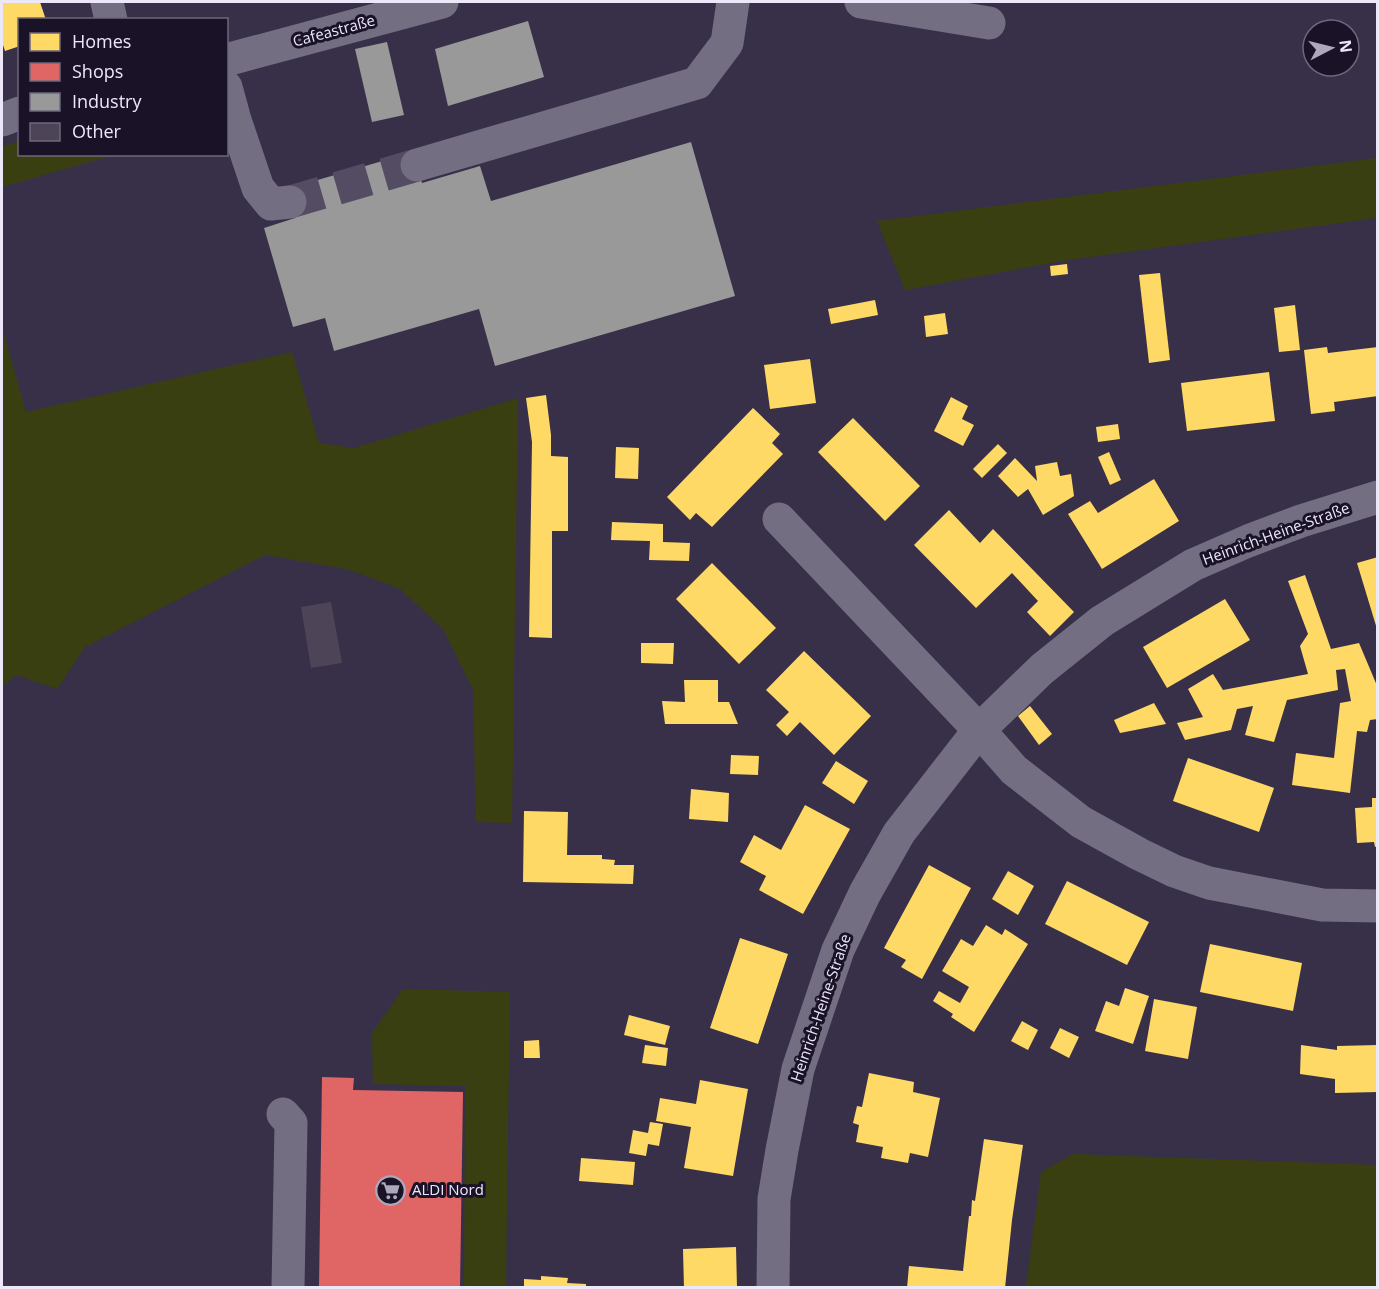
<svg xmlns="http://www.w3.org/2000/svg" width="1379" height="1289" viewBox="0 0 1379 1289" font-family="'Open Sans',sans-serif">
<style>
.green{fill:#3a3f11}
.homes{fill:#ffd966}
.shops{fill:#e06666}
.industry{fill:#999}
.building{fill:#4e4457}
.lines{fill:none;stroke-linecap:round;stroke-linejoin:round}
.minor-tunnel{stroke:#534c63;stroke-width:33;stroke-dasharray:33 16;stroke-linecap:butt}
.minor{stroke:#746e82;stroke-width:33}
.labels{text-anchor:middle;stroke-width:6;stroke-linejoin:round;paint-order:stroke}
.street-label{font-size:15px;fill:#ece8fa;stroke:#1a1328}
.poi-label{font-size:15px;fill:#ece8fa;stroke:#1a1328;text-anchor:start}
</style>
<rect width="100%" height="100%" fill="#383048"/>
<g class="green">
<polygon points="19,141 20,154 114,155 2,187 2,147"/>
<polygon points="1377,158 1377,218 1068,260 905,290 877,221"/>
<polygon points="2,327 26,412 292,352 319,443 354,448 518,398 512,823 476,822 473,690 443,629 400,589 347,569 265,555 85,647 57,689 16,675 2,688"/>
<polygon points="403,989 510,992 506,1287 464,1287 465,1086 373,1084 372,1033"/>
<polygon points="1073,1154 1377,1165 1377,1287 1026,1287 1041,1172"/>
</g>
<g class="homes">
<polygon points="7,2 40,2 46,20 20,20 20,46 5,51 2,42 2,3"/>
<polygon points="1067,264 1068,274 1051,276 1050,266"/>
<polygon points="1160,273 1170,360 1149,363 1139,275"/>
<polygon points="875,300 878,315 831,324 828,309"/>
<polygon points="1295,305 1300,350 1279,352 1274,308"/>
<polygon points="945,313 948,334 926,337 924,316"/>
<polygon points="1327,347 1328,353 1378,347 1378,396 1334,402 1335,411 1311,414 1304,350"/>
<polygon points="810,359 816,403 770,409 764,365"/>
<polygon points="1269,372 1275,421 1187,431 1181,383"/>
<polygon points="546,395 551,435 551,456 568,457 568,531 552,531 552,638 529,637 532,442 526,398"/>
<polygon points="951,397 968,406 962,419 974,425 963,446 934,431"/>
<polygon points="753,408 780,434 772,443 783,454 712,527 696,513 690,520 667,497"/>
<polygon points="853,418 920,486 885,521 818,452"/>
<polygon points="1118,424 1120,439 1098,442 1096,427"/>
<polygon points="998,444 1007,453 982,478 973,469"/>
<polygon points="616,447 639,448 638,479 615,478"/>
<polygon points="1109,452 1121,480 1110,485 1098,457"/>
<polygon points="1015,458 1037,481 1035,466 1057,462 1060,476 1071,474 1074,496 1043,515 1028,489 1018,497 998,476"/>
<polygon points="1154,479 1179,521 1102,569 1068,514 1090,501 1098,513"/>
<polygon points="949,510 980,543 993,529 1074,612 1050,636 1027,612 1038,601 1012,573 976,608 914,545"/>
<polygon points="612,522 663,524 663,542 690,543 689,561 649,560 650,541 611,540"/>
<polygon points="1378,557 1378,629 1377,629 1357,563"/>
<polygon points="712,563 776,628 739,664 676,599"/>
<polygon points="1305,575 1331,649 1359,643 1378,688 1378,719 1370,720 1367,732 1357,731 1350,793 1292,785 1296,753 1334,758 1340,703 1351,701 1345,669 1336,670 1338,690 1287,700 1274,742 1245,735 1253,706 1237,709 1231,730 1185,740 1177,723 1203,717 1188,689 1213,674 1223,690 1308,674 1300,646 1308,634 1288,581"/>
<polygon points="1225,599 1250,640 1167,688 1143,647"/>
<polygon points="641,643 674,643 673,664 641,663"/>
<polygon points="804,651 871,716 834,755 800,722 787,736 776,725 789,712 766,690"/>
<polygon points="684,680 718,680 718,702 729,702 738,724 665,724 662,701 685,702"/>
<polygon points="1154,703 1166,724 1120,733 1114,720"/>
<polygon points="1030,706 1052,734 1039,745 1018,716"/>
<polygon points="731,755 759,756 758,775 730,774"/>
<polygon points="1188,758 1274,788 1259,832 1173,801"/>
<polygon points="836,761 868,781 854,804 822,783"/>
<polygon points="691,789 729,793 728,822 689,819"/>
<polygon points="1372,798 1378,798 1378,846 1375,847 1374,842 1357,843 1355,808 1372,807"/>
<polygon points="805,805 850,829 803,914 759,890 766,876 740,862 754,835 781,850"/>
<polygon points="524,811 568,812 567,855 602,855 602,859 615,860 614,865 634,865 633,884 523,882"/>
<polygon points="929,865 971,888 922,979 901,967 906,960 884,948"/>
<polygon points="1008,871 1034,886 1018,915 992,899"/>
<polygon points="1067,881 1149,922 1127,965 1045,924"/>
<polygon points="986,925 1002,935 1005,929 1028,944 974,1032 951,1017 953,1014 933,1001 939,991 960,1003 969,987 942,971 961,939 973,946"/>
<polygon points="740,938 788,954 758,1044 710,1028"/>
<polygon points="1210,944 1302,963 1293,1011 1200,992"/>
<polygon points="1125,988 1149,996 1133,1044 1095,1031 1106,1001 1119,1006"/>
<polygon points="1154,999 1197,1007 1188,1059 1145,1051"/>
<polygon points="629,1015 670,1026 665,1045 624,1035"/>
<polygon points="1022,1021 1038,1030 1028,1050 1011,1041"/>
<polygon points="1060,1028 1079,1037 1069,1058 1050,1048"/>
<polygon points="539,1040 540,1058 524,1058 524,1041"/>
<polygon points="645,1045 668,1048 666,1066 642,1063"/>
<polygon points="1301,1045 1337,1050 1337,1046 1378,1045 1378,1092 1335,1093 1335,1079 1300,1074"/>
<polygon points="869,1073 914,1082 913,1092 940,1098 928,1157 910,1153 908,1163 881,1158 883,1147 856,1142 859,1125 853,1123 857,1106 862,1107"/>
<polygon points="700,1080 748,1089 733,1176 684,1168 691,1127 656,1121 660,1098 696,1104"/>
<polygon points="650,1122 663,1124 659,1146 648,1144 646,1156 629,1153 633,1130 648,1133"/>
<polygon points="984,1139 1023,1145 1012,1220 1005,1288 907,1288 909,1266 963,1271 969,1216 971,1216 972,1200 975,1201"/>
<polygon points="581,1158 635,1162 633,1185 579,1181"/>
<polygon points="736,1247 737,1288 684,1288 683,1249"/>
<polygon points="541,1276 568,1278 567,1283 586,1284 586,1288 524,1288 524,1279 541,1280"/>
</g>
<polygon class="shops" points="322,1077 354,1078 353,1090 463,1092 460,1288 319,1288"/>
<g class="industry">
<polygon points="528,21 544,77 448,106 435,49"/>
<polygon points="387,42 404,115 372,122 355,49"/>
<polygon points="691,142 735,296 495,366 479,309 334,351 325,318 293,327 264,228 295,218 287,189 413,152 422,183 480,166 491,201"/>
</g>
<polygon class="building" points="331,602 342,663 311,668 301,607"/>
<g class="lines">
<polyline class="minor-tunnel" points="290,202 417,165"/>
<g class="minor">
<polyline points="107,2 111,20"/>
<polyline points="861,2 989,23"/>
<polyline points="226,60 442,2"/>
<polyline points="226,87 235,120 258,188 271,204 290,202"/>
<polyline points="2,120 20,113"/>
<polyline points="417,165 697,83 727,43 733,2"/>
<polyline points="779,519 979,730 1014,770 1081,822 1139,854 1174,871 1209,883 1322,905 1378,906"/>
<polyline points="283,1114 291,1123 288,1288"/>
<polyline points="773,1288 774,1199 782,1150 798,1069 838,950 865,893 899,833 979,730 1042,669 1102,621 1193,565 1248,541 1301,521 1378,497"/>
</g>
</g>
<defs>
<symbol id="supermarket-ring" viewBox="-11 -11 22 22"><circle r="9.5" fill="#1a1328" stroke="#ada8bc" stroke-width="1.5"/><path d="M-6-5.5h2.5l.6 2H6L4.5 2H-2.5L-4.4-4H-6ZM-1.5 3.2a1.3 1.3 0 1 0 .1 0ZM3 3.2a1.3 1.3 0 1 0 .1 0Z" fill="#ada8bc"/></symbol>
</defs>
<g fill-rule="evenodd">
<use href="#supermarket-ring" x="374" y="1174" width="33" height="33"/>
</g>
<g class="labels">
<g class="street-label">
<text transform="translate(334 31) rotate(-15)" y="5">Cafeastraße</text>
<text transform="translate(1276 534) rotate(-20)" y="5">Heinrich-Heine-Straße</text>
<text transform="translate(821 1008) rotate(-71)" y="5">Heinrich-Heine-Straße</text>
</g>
<g class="poi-label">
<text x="412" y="1195">ALDI Nord</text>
</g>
</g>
<rect width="1379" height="1289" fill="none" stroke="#ece8fa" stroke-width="6"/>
<rect x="18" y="18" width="210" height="138" fill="#1a1328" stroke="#6e687c" stroke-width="1.5"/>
<rect x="30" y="33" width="30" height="18" fill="#ffd966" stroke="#6e687c" stroke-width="1.5"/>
<text x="72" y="48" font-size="18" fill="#ece8fa">Homes</text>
<rect x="30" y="63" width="30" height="18" fill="#e06666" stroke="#6e687c" stroke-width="1.5"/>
<text x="72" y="78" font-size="18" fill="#ece8fa">Shops</text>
<rect x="30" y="93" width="30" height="18" fill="#999999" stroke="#6e687c" stroke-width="1.5"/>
<text x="72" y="108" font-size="18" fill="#ece8fa">Industry</text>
<rect x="30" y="123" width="30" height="18" fill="#4e4457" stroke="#6e687c" stroke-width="1.5"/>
<text x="72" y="138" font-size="18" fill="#ece8fa">Other</text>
<g transform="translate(1331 48) rotate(83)"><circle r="28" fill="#1a1328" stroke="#6e687c" stroke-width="1.5"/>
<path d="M0-4.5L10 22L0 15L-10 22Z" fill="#ada8bc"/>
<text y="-9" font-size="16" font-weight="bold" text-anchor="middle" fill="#ece8fa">N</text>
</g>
</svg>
